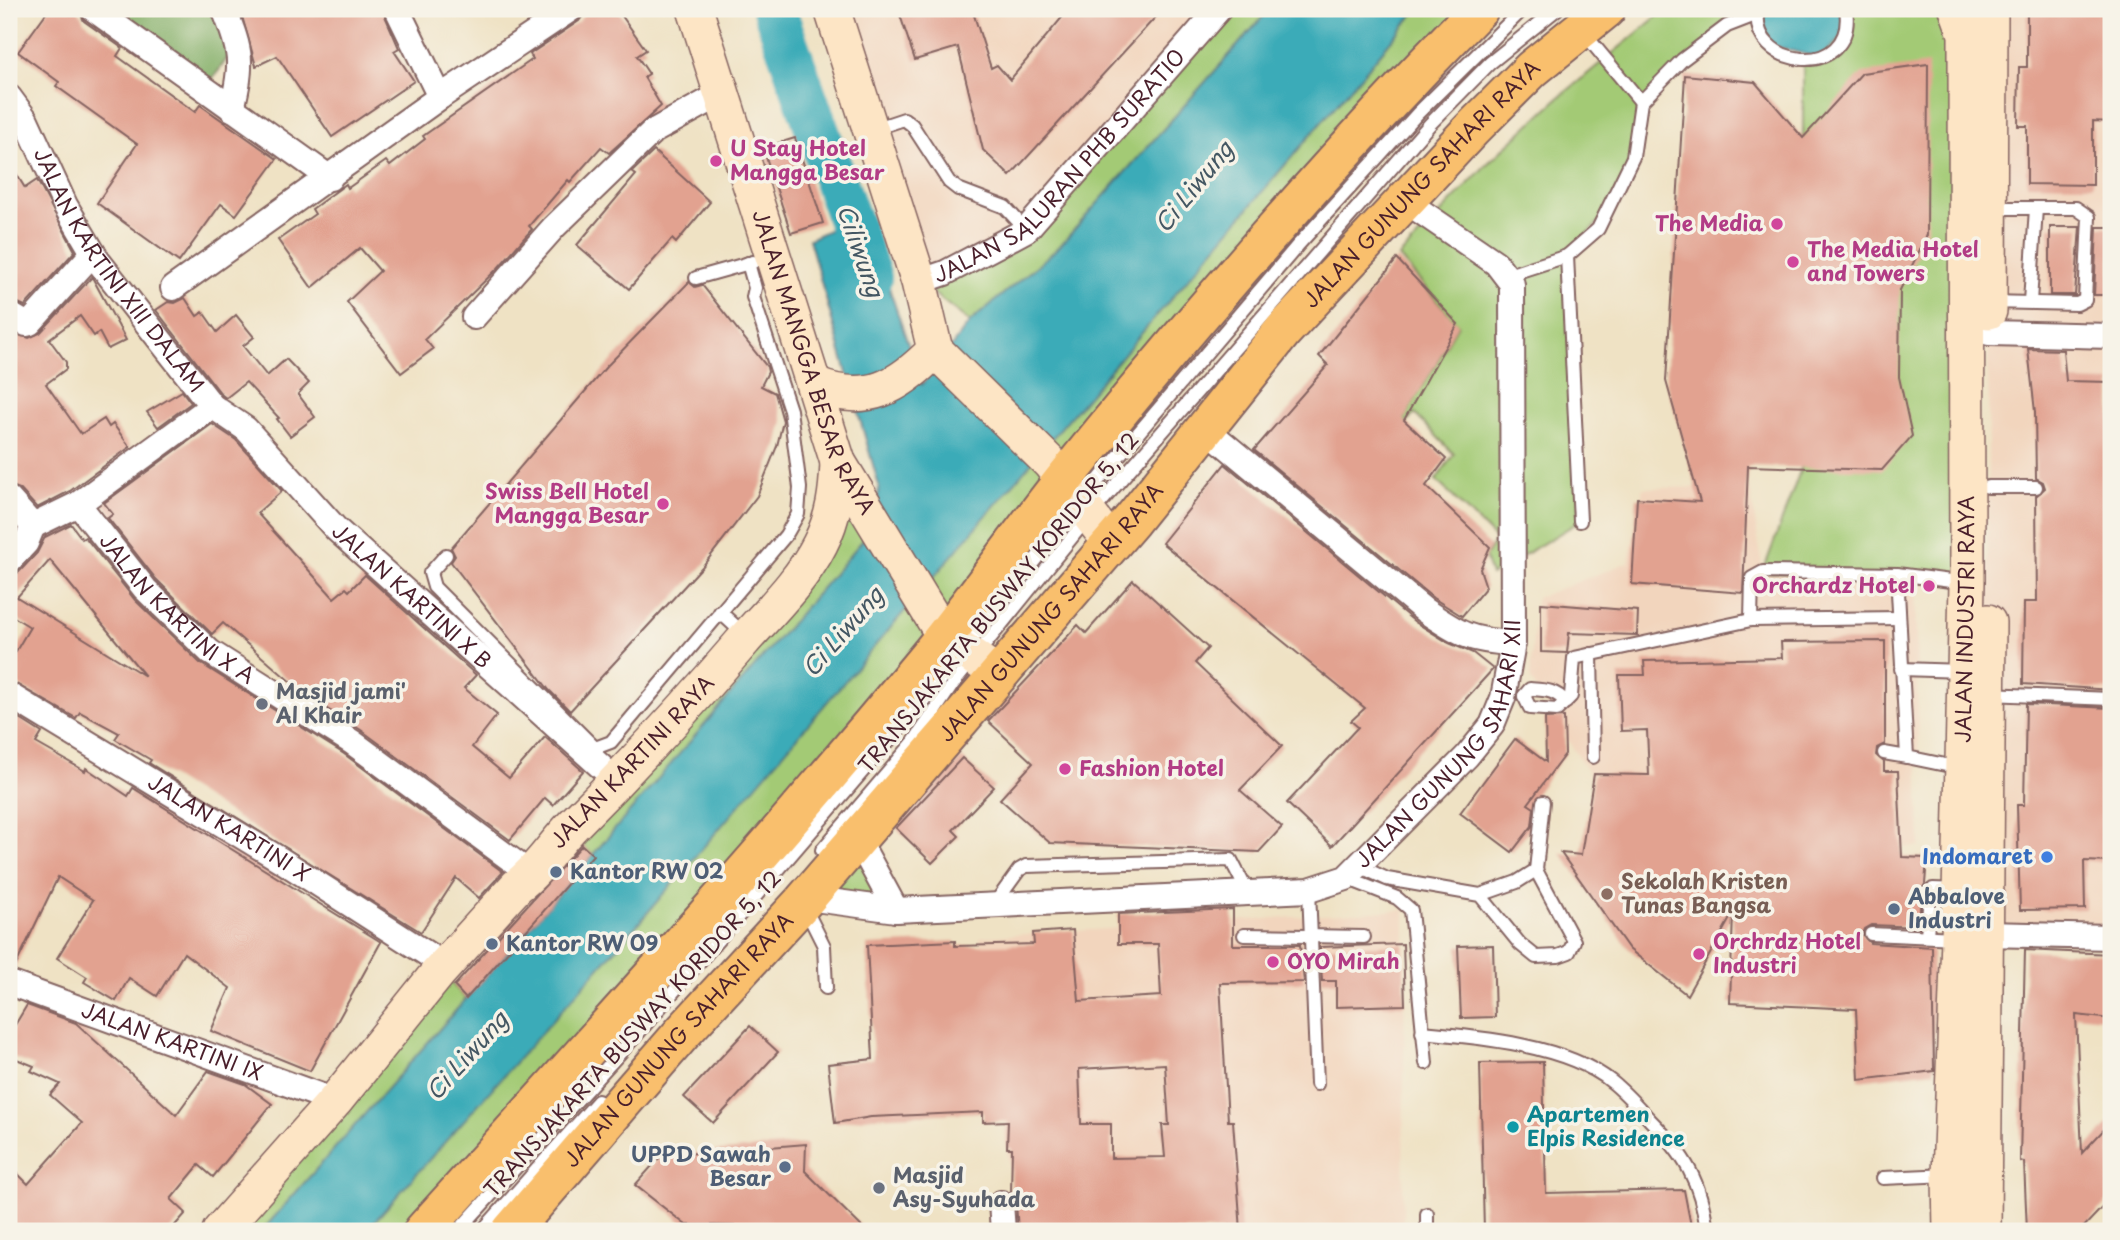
<svg xmlns="http://www.w3.org/2000/svg" width="2120" height="1240" viewBox="0 0 2120 1240" font-family="'Playpen Sans',sans-serif">
<style>
.built{fill:#f2d5bd}
.green{fill:#a3ca74;stroke:#767450;stroke-width:2}
.forest{fill:#82ae66;stroke:#666648;stroke-width:2}
.water{fill:#3babb8;stroke:#426572;stroke-width:2}
.lines{fill:none;stroke-linecap:round;stroke-linejoin:round}
.river{stroke:#3babb8;stroke-width:44}
.building{fill:#e2a290;fill-rule:evenodd}
.lane-casing{stroke:#846361;stroke-width:16}
.street-casing{stroke:#846361;stroke-width:28}
.secondary-casing{stroke:#846361;stroke-width:38}
.primary-casing{stroke:#846361;stroke-width:42}
.lane{stroke:#fff;stroke-width:12}
.street{stroke:#fff;stroke-width:24}
.secondary{stroke:#fde5c5;stroke-width:35}
.primary{stroke:#f9bf6d;stroke-width:38}
.hotel-dot{fill:#d1479c;stroke:#f7f3e8;stroke-width:2.5}
.worship-dot{fill:#6b7280;stroke:#f7f3e8;stroke-width:2.5}
.shop-dot{fill:#3f7fe0;stroke:#f7f3e8;stroke-width:2.5}
.service-dot{fill:#5c6f8a;stroke:#f7f3e8;stroke-width:2.5}
.education-dot{fill:#8d6e63;stroke:#f7f3e8;stroke-width:2.5}
.culture-dot{fill:#0f9aa8;stroke:#f7f3e8;stroke-width:2.5}
.labels{text-anchor:middle;stroke-width:7;stroke-linejoin:round;paint-order:stroke}
.hotel-label{font-size:21px;font-weight:bold;fill:#b23c85;stroke:#f7f3e8;text-anchor:start}
.street-label{font-size:21px;fill:#4a1f2b;stroke:#f7f3e8}
.worship-label{font-size:21px;font-weight:bold;fill:#5b616d;stroke:#f7f3e8;text-anchor:start}
.shop-label{font-size:21px;font-weight:bold;fill:#366cbe;stroke:#f7f3e8;text-anchor:end}
.service-label{font-size:21px;font-weight:bold;fill:#4e5e75;stroke:#f7f3e8;text-anchor:start}
.education-label{font-size:21px;font-weight:bold;fill:#785e54;stroke:#f7f3e8;text-anchor:start}
.culture-label{font-size:21px;font-weight:bold;fill:#0d838f;stroke:#f7f3e8;text-anchor:start}
.water-label{font-size:23px;font-style:italic;fill:#445763;stroke:#f7f3e8}
</style>
<rect width="100%" height="100%" fill="#f7f3e8"/>
<filter id="ink" filterUnits="userSpaceOnUse"><feTurbulence type="fractalNoise" baseFrequency=".0143" numOctaves="2"/><feDisplacementMap in="SourceGraphic" scale="14" xChannelSelector="R" yChannelSelector="G"/><feConvolveMatrix kernelMatrix="1 2 1 2 8 2 1 2 1" color-interpolation-filters="sRGB"/></filter>
<filter id="wash" filterUnits="userSpaceOnUse"><feTurbulence type="fractalNoise" baseFrequency=".00686" numOctaves="4" result="noise"/><feDisplacementMap in="SourceGraphic" scale="28" xChannelSelector="R" yChannelSelector="G"/><feGaussianBlur stdDeviation="1.57" result="paint"/><feColorMatrix in="noise" values="0 0 0 0 0 0 0 0 0 0 0 0 0 0 0 0 0 1.4 0 .05"/><feComposite in="paint" operator="in"/></filter>
<g filter="url(#wash)">
<rect width="100%" height="100%" fill="#efe2c4"/>
<g class="built">
<polygon points="832,9 1217,9 1026,230 919,282"/>
<polygon points="1990,9 2111,9 2111,936 1986,934"/>
<polygon points="1750,487 1763,572 1915,576 1920,847 1637,852 1530,678 1536,598 1629,562 1643,488"/>
<polygon points="1405,910 1403,1231 1017,1231 980,937"/>
</g>
<g class="green">
<polygon points="1219,9 1270,9 1058,248 970,322 919,282 1026,230"/>
<path d="M1418,9H1479L423,1231H366C722,828 1069,418 1418,9Z"/>
<polygon points="1666,9 1759,9 1727,26 1641,102 1633,157 1609,211 1567,256 1580,521 1491,575 1485,557 1496,540 1436,480 1454,454 1415,414 1397,431 1458,325 1399,257 1486,165 1556,100"/>
<polygon points="1846,9 1958,9 1967,583 1763,572 1803,463 1799,192 1803,138 1803,61"/>
<polygon points="837,488 875,526 593,855 569,834 809,563"/>
<polygon points="857,838 896,910 807,898"/>
<polygon points="444,975 466,999 262,1231 219,1231"/>
</g>
<polygon class="forest" points="106,9 217,9 233,50 207,87"/>
<g class="water">
<polygon points="1270,9 1418,9 637,925 366,1231 262,1231 591,857 875,526 879,486 809,239 864,214 922,385 970,322 1058,248"/>
<polygon points="1759,9 1846,9 1844,36 1819,58 1770,45"/>
</g>
<g class="lines">
<polyline class="river" points="774,9 870,278"/>
</g>
<g id="blocks">
<g class="building">
<polygon points="49,9 78,9 84,21 122,48 117,56 195,112 200,105 277,159 236,215 221,204 179,262 97,203 137,144 56,86 59,82 18,52"/>
<polygon points="240,9 382,9 399,48 394,51 414,81 332,137 277,56 256,66"/>
<polygon points="588,9 617,9 646,50 637,56 649,74 644,77 661,106 609,153 601,147 570,182 568,180 529,226 532,229 498,268 425,339 433,349 401,373 347,302 380,271 360,248 312,288 278,240 315,214 312,209 346,184 348,188 386,161 390,166 425,139 423,136 533,59 530,54 579,21"/>
<polygon points="918,9 972,9 991,68 997,65 1010,80 1069,9 1163,9 1010,176 983,150 958,47 915,60 900,15"/>
<polygon points="2027,9 2111,9 2111,122 2093,121 2093,185 2027,184 2027,126 2018,126 2019,67 2027,67"/>
<polygon points="1928,64 1927,235 1900,290 1899,377 1912,436 1882,470 1748,466 1743,593 1632,584 1637,498 1700,502 1666,381 1685,75 1755,82 1803,138 1862,73"/>
<polygon points="795,138 823,223 791,233 763,148"/>
<polygon points="654,151 710,202 676,243 672,239 629,289 577,245 636,175 632,172"/>
<polygon points="9,162 25,188 37,180 75,251 25,306 9,299"/>
<polygon points="2050,227 2080,227 2075,295 2050,295"/>
<polygon points="2097,227 2111,227 2111,295 2094,295"/>
<polygon points="1397,259 1458,324 1404,420 1446,459 1426,486 1490,547 1480,569 1486,587 1462,616 1433,598 1254,450 1328,365 1319,356"/>
<polygon points="92,277 126,340 108,349 99,332 94,336 80,316 49,339 66,362 66,369 46,384 81,434 104,419 109,427 113,424 130,447 70,491 37,508 20,489 9,485 9,331 29,338 40,333"/>
<polygon points="689,282 695,287 702,285 767,367 768,372 761,386 775,393 783,421 777,446 757,496 702,567 570,711 549,690 451,562 455,556 451,548 606,367"/>
<polygon points="185,298 197,316 203,312 217,332 236,315 254,337 243,346 267,376 286,359 309,383 298,394 315,417 290,436 277,419 279,418 246,382 226,398 222,395 156,310 168,302 175,303"/>
<polygon points="2028,349 2063,350 2066,381 2111,382 2111,690 2023,684 2024,602 2037,602 2036,496 2045,488 2043,482 2036,478 2035,412"/>
<polygon points="182,391 191,403 158,427 147,412"/>
<polygon points="212,424 236,440 282,491 257,513 334,598 346,588 349,591 365,575 476,675 464,688 497,715 472,747 509,778 545,737 583,771 553,805 545,798 510,840 361,730 308,697 223,623 212,634 156,579 108,518 113,514 104,503"/>
<polygon points="1225,464 1415,622 1449,643 1473,653 1493,669 1332,846 1287,803 1358,727 1351,721 1365,708 1162,543"/>
<path d="M71,524L82,539L85,537L135,600L200,663L344,754L503,872L479,898L456,878L421,932L149,763L151,760L115,739L119,733L80,712L76,718L9,680V663L30,627L9,614V575L19,572L37,553L45,537ZM50,560L145,676L17,597Z"/>
<polygon points="1133,580 1208,648 1195,663 1282,746 1240,790 1282,827 1259,852 1050,843 1000,799 1033,763 988,721 1078,625 1086,633"/>
<polygon points="1541,603 1638,611 1637,635 1569,633 1567,653 1541,652"/>
<polygon points="1885,641 1885,744 1877,748 1876,755 1884,762 1884,771 1898,771 1902,857 1927,858 1925,884 1921,891 1919,927 1871,925 1864,929 1862,934 1870,943 1932,947 1934,1071 1859,1080 1856,1009 1730,1003 1733,913 1687,995 1629,949 1561,853 1581,855 1594,774 1649,775 1647,730 1621,731 1619,675 1645,675 1644,661 1782,658 1781,642"/>
<polygon points="2026,704 2111,708 2111,862 2084,861 2085,909 2020,910 2017,805 2024,805"/>
<polygon points="9,712 42,733 36,743 85,771 86,768 128,796 133,788 381,942 310,1071 211,1031 230,988 184,953 157,996 129,978 116,1001 84,982 87,977 57,958 93,900 58,877 14,969 9,968"/>
<polygon points="1564,717 1565,754 1528,804 1534,808 1532,826 1512,852 1460,813 1515,739 1546,762 1545,718"/>
<polygon points="962,758 994,787 953,830 959,836 932,863 896,828"/>
<polygon points="582,845 593,855 466,999 454,986"/>
<path d="M1233,909V945H1300L1304,982L1220,983L1228,1121H1233L1241,1231H1018L1016,1202L1011,1193L1012,1148H1007L1008,1121L983,1122V1112L871,1117L835,1123L828,1064L873,1059L867,945L955,941V946L1034,944L1033,933L1073,930L1079,1001L1161,996L1158,944H1118V914ZM1165,1064L1169,1125H1162L1165,1157L1111,1158V1124H1081L1079,1069Z"/>
<polygon points="1403,944 1405,1005 1336,1007 1336,981 1322,981 1320,947"/>
<polygon points="1493,945 1495,1017 1461,1018 1458,946"/>
<polygon points="2025,950 2111,954 2111,1019 2076,1015 2082,1153 2111,1122 2111,1198 2080,1231 2027,1231 2024,1162 2020,1161"/>
<polygon points="27,1005 76,1023 176,1115 208,1071 245,1084 272,1104 213,1177 199,1165 171,1199 186,1213 170,1231 9,1231 9,1165 28,1184 82,1123 50,1095 60,1084 31,1071 34,1066 9,1056 9,1035"/>
<polygon points="750,1026 778,1052 713,1123 684,1097"/>
<polygon points="1543,1062 1546,1193 1684,1190 1692,1231 1484,1231 1480,1063"/>
<polygon points="806,1144 805,1171 866,1231 782,1231 778,1227 686,1225 635,1185 661,1156"/>
</g>
</g>
</g>
<g filter="url(#ink)">
<use href="#blocks" fill-opacity="0" stroke="#846361" stroke-width="2"/>
<g class="lines">
<defs>
<g id="lane">
<path d="M1759,9C1745,68 1857,83 1846,9"/>
<polyline points="1583,32 1641,102"/>
<polyline points="874,129 904,119 912,125 949,182 958,189 1005,207 1026,230"/>
<polyline points="1991,208 2076,208 2089,217 2085,300 2077,304 1991,302"/>
<polyline points="1567,256 1580,521"/>
<polyline points="1508,275 1567,256 1598,229 1633,157 1641,102 1682,60 1727,26 1758,14"/>
<polyline points="696,278 753,262"/>
<polyline points="2030,302 2036,208"/>
<polyline points="1988,487 2036,487"/>
<polyline points="446,555 430,573 434,587 595,748 611,742 786,535 798,514 800,488 790,410 753,297 755,288 748,263"/>
<polyline points="1897,574 1907,757 1960,768"/>
<polyline points="720,612 746,636"/>
<polyline points="1751,620 1752,578 1763,572 1897,574 1966,583"/>
<polyline points="1591,654 1593,757"/>
<polyline points="1901,669 1963,671"/>
<polyline points="1989,694 2111,699"/>
<polyline points="1524,696 1530,708 1557,710 1571,696 1574,658 1751,620 1899,618"/>
<path d="M1524,696L1530,689C1546,690 1555,690 1566,702"/>
<polyline points="1884,753 1907,757"/>
<polyline points="822,850 913,743 953,684 1090,515 1430,124 1490,63 1557,9"/>
<polyline points="1359,866 1387,879 1480,895 1517,882 1536,870 1574,941 1569,952 1558,956 1536,957 1520,944 1480,895"/>
<polyline points="1536,870 1543,802"/>
<polyline points="1346,878 1397,898 1411,910 1426,1063"/>
<polyline points="1309,890 1317,1084"/>
<polyline points="804,906 824,946 826,988"/>
<polyline points="993,906 1019,870 1026,866 1231,860 1248,893"/>
<polyline points="1871,934 1956,938"/>
<polyline points="1244,935 1364,937"/>
<polyline points="1927,936 1930,892 1933,889 1958,890"/>
<path d="M1422,1032C1478,1037 1567,1045 1612,1082C1626,1093 1638,1107 1650,1120C1685,1155 1701,1181 1707,1231"/>
<polyline points="1883,1178 1949,1175"/>
<polyline points="458,1231 639,1032 923,701 1105,472 1298,245 1418,113 1523,9"/>
<polyline points="482,1231 598,1101"/>
<polyline points="1427,1231 1427,1214"/>
</g>
<g id="street">
<polyline points="93,9 330,178"/>
<path d="M224,9C242,53 243,63 232,109"/>
<polyline points="397,9 440,97"/>
<path id="s1" d="M9,97L26,120L65,205L98,261L212,406L246,429L336,529L617,781"/>
<path id="s2" d="M919,282L945,273L1026,230L1219,9"/>
<polyline points="173,288 440,97 571,9"/>
<polyline points="9,314 26,324 30,323 93,253"/>
<polyline points="474,317 554,227 652,132 721,94"/>
<polyline points="1989,333 2111,336"/>
<path d="M1206,429L1424,610C1459,634 1470,641 1513,643"/>
<polyline points="9,499 33,526"/>
<path id="s3" d="M78,504L145,589L210,652L352,742L532,875"/>
<polyline points="33,526 78,504 212,406"/>
<polyline points="9,561 26,543 33,526"/>
<path id="s4" d="M9,695L281,860L446,966"/>
<polyline points="857,838 896,910"/>
<path id="s5" d="M807,898L896,910L1309,890L1346,878L1467,756L1492,725L1503,698L1513,643L1512,284L1496,263L1404,200"/>
<polyline points="1984,934 2111,937"/>
<path id="s6" d="M9,983L335,1101"/>
<polyline points="1001,1203 1003,1231"/>
</g>
<g id="secondary">
<path id="s7" d="M695,9L838,462L944,636L999,675"/>
<polyline points="832,9 919,282 935,350 1050,463 1111,543"/>
<polyline points="1989,311 1990,9"/>
<path d="M815,385C867,406 899,387 935,350"/>
<path id="s8" d="M220,1231L335,1101L438,973L517,886C540,869 554,844 574,824C633,765 690,703 744,640C771,610 802,580 820,544C834,517 837,491 838,462"/>
<path id="s9" d="M1951,1231L1950,1175L1959,939L1967,583L1966,34L1957,9"/>
<polyline points="1983,1231 1988,622"/>
</g>
<g id="primary">
<path d="M423,1231C593,1043 765,854 927,658C975,599 1018,537 1065,478C1196,316 1333,157 1479,9"/>
<path id="s10" d="M511,1231L684,1031L802,903L1132,520L1283,331L1472,129L1532,69L1606,9"/>
</g>
</defs>
<use href="#lane" class="lane-casing"/>
<use href="#street" class="street-casing"/>
<use href="#secondary" class="secondary-casing"/>
<use href="#primary" class="primary-casing"/>
<use href="#lane" class="lane"/>
<use href="#street" class="street"/>
<use href="#secondary" class="secondary"/>
<use href="#primary" class="primary"/>
</g>
</g>
<g class="hotel-dot">
<circle cx="716" cy="161" r="7"/>
<circle cx="1777" cy="224" r="7"/>
<circle cx="1793" cy="262" r="7"/>
<circle cx="663" cy="504" r="7"/>
<circle cx="1929" cy="586" r="7"/>
<circle cx="1065" cy="769" r="7"/>
<circle cx="1699" cy="954" r="7"/>
<circle cx="1273" cy="962" r="7"/>
</g>
<g class="worship-dot">
<circle cx="262" cy="704" r="7"/>
<circle cx="879" cy="1188" r="7"/>
</g>
<circle class="shop-dot" cx="2047" cy="857" r="7"/>
<g class="service-dot">
<circle cx="556" cy="872" r="7"/>
<circle cx="1894" cy="909" r="7"/>
<circle cx="492" cy="944" r="7"/>
<circle cx="785" cy="1167" r="7"/>
</g>
<circle class="education-dot" cx="1607" cy="894" r="7"/>
<circle class="culture-dot" cx="1513" cy="1127" r="7"/>
<g class="labels">
<g class="hotel-label">
<text x="730" y="156">U Stay Hotel<tspan x="730" dy="24">Mangga Besar</tspan></text>
<text x="1763" y="231" text-anchor="end">The Media</text>
<text x="1807" y="257">The Media Hotel<tspan x="1807" dy="24">and Towers</tspan></text>
<text x="649" y="499" text-anchor="end">Swiss Bell Hotel<tspan x="649" dy="24">Mangga Besar</tspan></text>
<text x="1915" y="593" text-anchor="end">Orchardz Hotel</text>
<text x="1079" y="776">Fashion Hotel</text>
<text x="1713" y="949">Orchrdz Hotel<tspan x="1713" dy="24">Industri</tspan></text>
<text x="1287" y="969">OYO Mirah</text>
</g>
<g class="street-label">
<text dy="7" stroke="none"><textPath href="#s2" startOffset="186">JALAN SALURAN PHB SURATIO</textPath></text>
<text dy="7" stroke="none"><textPath href="#s10" startOffset="1388">JALAN GUNUNG SAHARI RAYA</textPath></text>
<text dy="7" stroke="none"><textPath href="#s1" startOffset="206">JALAN KARTINI XIII DALAM</textPath></text>
<text dy="7" stroke="none"><textPath href="#s7" startOffset="373">JALAN MANGGA BESAR RAYA</textPath></text>
<text dy="7" stroke="none"><textPath href="#s1" startOffset="648">JALAN KARTINI X B</textPath></text>
<text transform="translate(999 603) rotate(-51)" y="7">TRANSJAKARTA BUSWAY KORIDOR 5, 12</text>
<text dy="7" stroke="none"><textPath href="#s3" startOffset="145">JALAN KARTINI X A</textPath></text>
<text dy="7" stroke="none"><textPath href="#s10" startOffset="821">JALAN GUNUNG SAHARI RAYA</textPath></text>
<text dy="7" stroke="none"><textPath href="#s9" startOffset="612">JALAN INDUSTRI RAYA</textPath></text>
<text dy="7" stroke="none"><textPath href="#s5" startOffset="712">JALAN GUNUNG SAHARI XII</textPath></text>
<text dy="7" stroke="none"><textPath href="#s8" startOffset="625">JALAN KARTINI RAYA</textPath></text>
<text dy="7" stroke="none"><textPath href="#s4" startOffset="257">JALAN KARTINI X</textPath></text>
<text transform="translate(633 1034) rotate(-48)" y="7">TRANSJAKARTA BUSWAY KORIDOR 5, 12</text>
<text dy="7" stroke="none"><textPath href="#s10" startOffset="254">JALAN GUNUNG SAHARI RAYA</textPath></text>
<text dy="7" stroke="none"><textPath href="#s6" startOffset="173">JALAN KARTINI IX</textPath></text>
</g>
<g class="worship-label">
<text x="276" y="699">Masjid jami'<tspan x="276" dy="24">Al Khair</tspan></text>
<text x="893" y="1183">Masjid<tspan x="893" dy="24">Asy-Syuhada</tspan></text>
</g>
<g class="shop-label">
<text x="2033" y="864">Indomaret</text>
</g>
<g class="service-label">
<text x="570" y="879">Kantor RW 02</text>
<text x="1908" y="904">Abbalove<tspan x="1908" dy="24">Industri</tspan></text>
<text x="506" y="951">Kantor RW 09</text>
<text x="771" y="1162" text-anchor="end">UPPD Sawah<tspan x="771" dy="24">Besar</tspan></text>
</g>
<g class="education-label">
<text x="1621" y="889">Sekolah Kristen<tspan x="1621" dy="24">Tunas Bangsa</tspan></text>
</g>
<g class="culture-label">
<text x="1527" y="1122">Apartemen<tspan x="1527" dy="24">Elpis Residence</tspan></text>
</g>
<g class="water-label">
<text transform="translate(1194 187) rotate(-51)" y="8">Ci Liwung</text>
<text transform="translate(860 251) rotate(71)" y="8">Ciliwung</text>
<text transform="translate(843 632) rotate(-49)" y="8">Ci Liwung</text>
<text transform="translate(467 1056) rotate(-48)" y="8">Ci Liwung</text>
</g>
</g>
<rect width="2120" height="1240" fill="none" stroke="#f7f3e8" stroke-width="35"/>
</svg>
